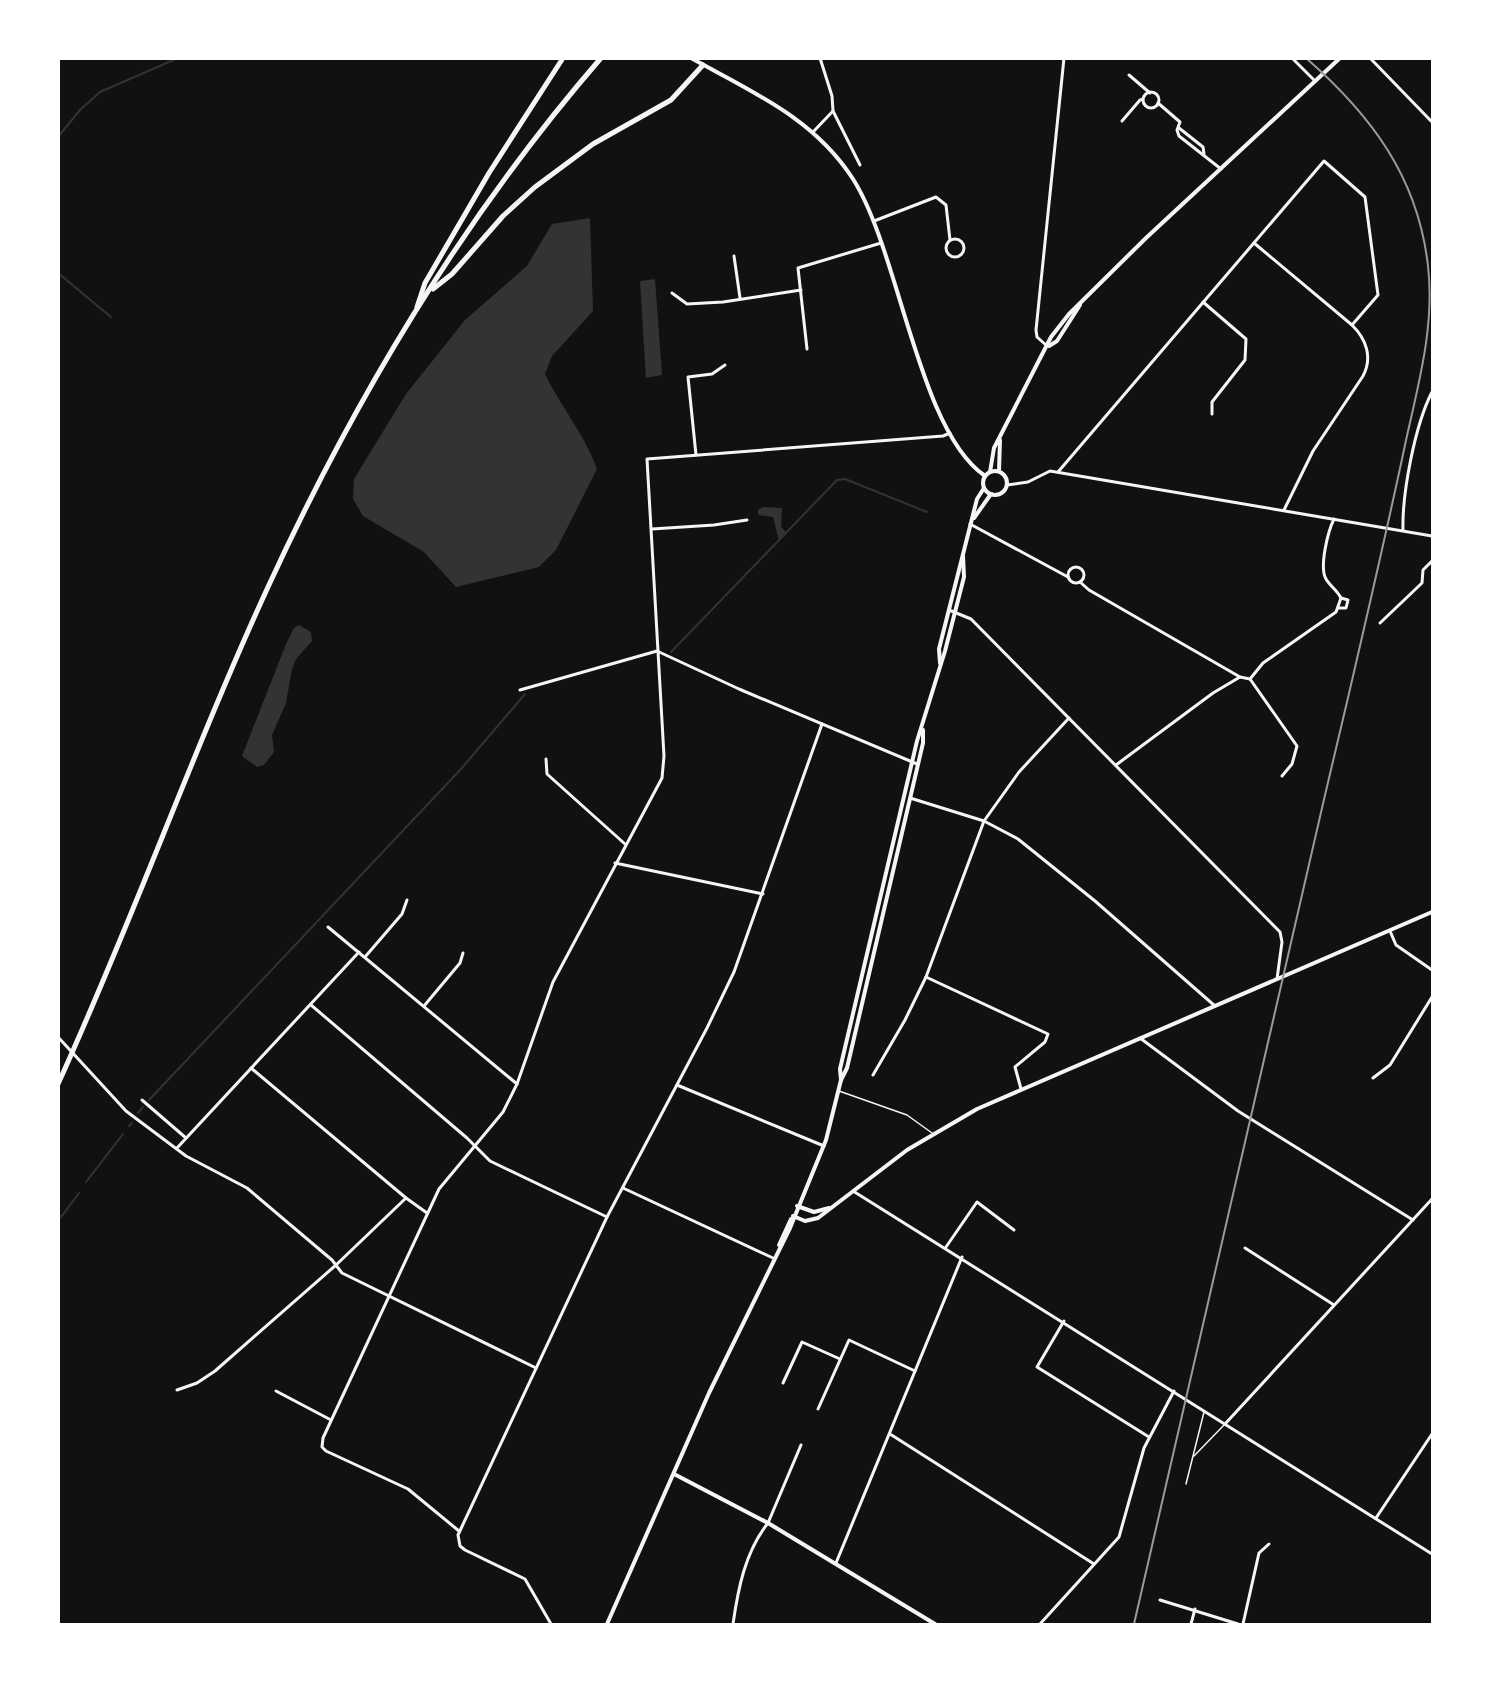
<svg xmlns="http://www.w3.org/2000/svg" width="1491" height="1683" viewBox="0 0 1491 1683" font-family="'PT Sans Narrow',sans-serif">
<style>
.water{fill:#333}
.lines{fill:none;stroke-linecap:round;stroke-linejoin:round}
.stream{stroke:#333;stroke-width:2}
.service{stroke:#f5f5f5;stroke-width:1.5}
.minor{stroke:#f5f5f5;stroke-width:3}
.tertiary{stroke:#f5f5f5;stroke-width:4}
.trunk{stroke:#f5f5f5;stroke-width:5}
.rail{stroke:#9a9a9a;stroke-width:2}
</style>
<rect width="100%" height="100%" fill="#111"/>
<g class="water">
<path d="M590,218L593,311L552,356L545,374C561,407 585,435 597,469L556,550L539,567L456,587L424,552L363,516L353,499L354,479L406,394L465,320L527,266L552,224Z"/>
<polygon points="655,279 662,375 646,378 640,281"/>
<polygon points="763,507 782,508 781,527 787,533 779,541 773,517 758,515 758,510"/>
<polygon points="299,625 311,632 312,641 296,659 292,669 286,703 272,735 274,752 264,765 257,767 242,756 286,644 294,628"/>
</g>
<g class="lines">
<g class="stream">
<polyline points="58,137 80,110 100,92 178,58"/>
<polyline points="58,273 111,317"/>
<polyline points="671,652 837,480 845,479 927,512"/>
<polyline points="149,1100 461,769 525,694"/>
<polyline points="138,1113 143,1107"/>
<polyline points="129,1126 132,1123"/>
<polyline points="86,1182 123,1134"/>
<polyline points="58,1221 79,1193"/>
</g>
<g class="service">
<polyline points="839,1091 907,1115 932,1133"/>
<polyline points="1194,1456 1224,1425"/>
<polyline points="1186,1484 1204,1412"/>
</g>
<g class="minor">
<polyline points="1292,58 1315,81"/>
<polyline points="1370,58 1432,122"/>
<polyline points="1129,75 1150,93"/>
<circle cx="1151" cy="100" r="8"/>
<polyline points="1158,103 1180,122 1177,130 1179,136 1221,169"/>
<polyline points="833,111 860,165"/>
<polyline points="1122,121 1140,100 1143,99"/>
<polyline points="1179,128 1203,147 1204,154"/>
<polyline points="813,132 833,111 832,96 820,58"/>
<polyline points="874,221 936,197 946,205 950,240"/>
<circle cx="955" cy="248" r="9"/>
<path d="M1254,243L1352,325C1366,339 1373,357 1363,376L1313,451L1284,510"/>
<polyline points="734,256 740,298"/>
<polyline points="672,293 687,304 723,302 801,290"/>
<polyline points="1203,302 1246,339 1245,360 1212,402 1212,414"/>
<polyline points="1046,345 1037,337 1036,330 1064,58"/>
<polyline points="807,349 798,268 881,243"/>
<polyline points="696,455 688,377 712,374 725,365"/>
<polyline points="1058,472 1324,161 1365,197 1378,295 1352,325"/>
<polyline points="1007,485 1028,482 1050,471 1432,536"/>
<path d="M1334,519C1328,531 1319,567 1326,579C1330,586 1337,590 1341,598"/>
<polyline points="970,524 1068,577"/>
<polyline points="652,529 714,525 747,520"/>
<path d="M1403,530C1402,493 1415,425 1432,392"/>
<circle cx="1076" cy="575" r="8"/>
<polyline points="1080,582 1089,590 1240,677 1250,679 1297,746 1292,764 1282,776"/>
<polyline points="949,610 971,619 1280,932 1282,942 1277,979"/>
<polyline points="1380,623 1422,583 1423,570 1432,561"/>
<polyline points="1250,679 1263,663 1336,612 1341,598 1348,600 1346,608 1339,608"/>
<polyline points="520,690 657,651 739,689 917,764"/>
<polyline points="546,759 547,774 625,844"/>
<polyline points="1116,765 1213,693 1240,677"/>
<polyline points="910,798 984,821 1018,839 1095,901 1215,1006"/>
<polyline points="615,863 763,894"/>
<polyline points="328,927 517,1084"/>
<polyline points="1390,931 1396,945 1432,970"/>
<polyline points="365,957 402,914 407,900"/>
<polyline points="926,977 1048,1034 1045,1042 1015,1067 1021,1089"/>
<polyline points="311,1005 467,1138 490,1161 607,1217"/>
<polyline points="424,1006 460,963 463,953"/>
<polyline points="58,1037 126,1111 186,1156 247,1188 332,1260 342,1273 536,1368"/>
<polyline points="1140,1038 1238,1111 1413,1220"/>
<polyline points="251,1068 406,1198 427,1213"/>
<polyline points="873,1075 905,1020 926,977 984,821 1019,772 1069,718"/>
<polyline points="1373,1078 1390,1065 1432,997"/>
<polyline points="677,1085 824,1146"/>
<polyline points="142,1100 186,1138"/>
<polyline points="177,1148 359,952"/>
<polyline points="623,1188 773,1258"/>
<polyline points="853,1191 1432,1554"/>
<polyline points="946,1247 977,1202 1014,1230"/>
<polyline points="1245,1248 1334,1305"/>
<polyline points="1064,1321 1037,1367 1149,1437"/>
<polyline points="783,1383 802,1342 840,1359"/>
<polyline points="177,1390 197,1383 215,1371 336,1265 406,1198"/>
<polyline points="276,1391 331,1420"/>
<polyline points="818,1409 849,1340 915,1371"/>
<polyline points="1225,1424 1432,1199"/>
<polyline points="890,1434 1094,1564"/>
<polyline points="1376,1518 1432,1434"/>
<polyline points="459,1531 408,1489 326,1451 322,1447 323,1438 439,1189 503,1112 517,1084 553,982 662,778 664,756 647,459 943,436 950,433"/>
<polyline points="836,1563 962,1257"/>
<polyline points="1160,1600 1238,1624"/>
<polyline points="551,1624 525,1579 465,1550 460,1546 458,1535 607,1217 707,1028 734,972 822,724"/>
<path d="M733,1624C738,1589 745,1552 768,1523L801,1445"/>
<polyline points="1040,1624 1119,1537 1144,1448 1174,1391"/>
<polyline points="1191,1624 1195,1609"/>
<polyline points="1243,1624 1259,1553 1269,1544"/>
</g>
<g class="tertiary">
<path d="M691,58C752,92 814,118 853,179C900,253 918,430 985,476"/>
<polyline points="1049,346 1057,341 1080,305"/>
<polyline points="999,471 1000,440"/>
<circle cx="995" cy="483" r="12"/>
<polyline points="990,472 994,448 1051,337 1069,314 1146,238 1340,58"/>
<polyline points="974,518 991,494"/>
<polyline points="940,663 939,649 977,499 984,488"/>
<polyline points="841,1080 840,1069 917,741 945,651 964,577 963,556"/>
<polyline points="797,1206 814,1212 829,1208"/>
<polyline points="793,1216 805,1221 818,1218 907,1150 977,1109 1432,912"/>
<polyline points="779,1245 791,1219"/>
<polyline points="674,1474 768,1523 935,1624"/>
<polyline points="607,1624 709,1393 790,1228 826,1140 841,1080 847,1068 923,743 923,730"/>
</g>
<g class="trunk">
<polyline points="433,289 452,274 503,216 535,187 593,144 671,100 703,65"/>
<polyline points="417,307 425,283 489,173 563,58"/>
<path d="M58,1084C133,920 193,750 268,587C355,398 464,216 601,58"/>
</g>
<path class="rail" d="M1134,1624C1205,1317 1274,1009 1347,702C1367,616 1387,530 1405,445C1418,385 1435,327 1428,266C1418,177 1371,115 1306,58"/>
</g>
<rect width="1491" height="1683" fill="none" stroke="#ffffff" stroke-width="120"/>
</svg>
